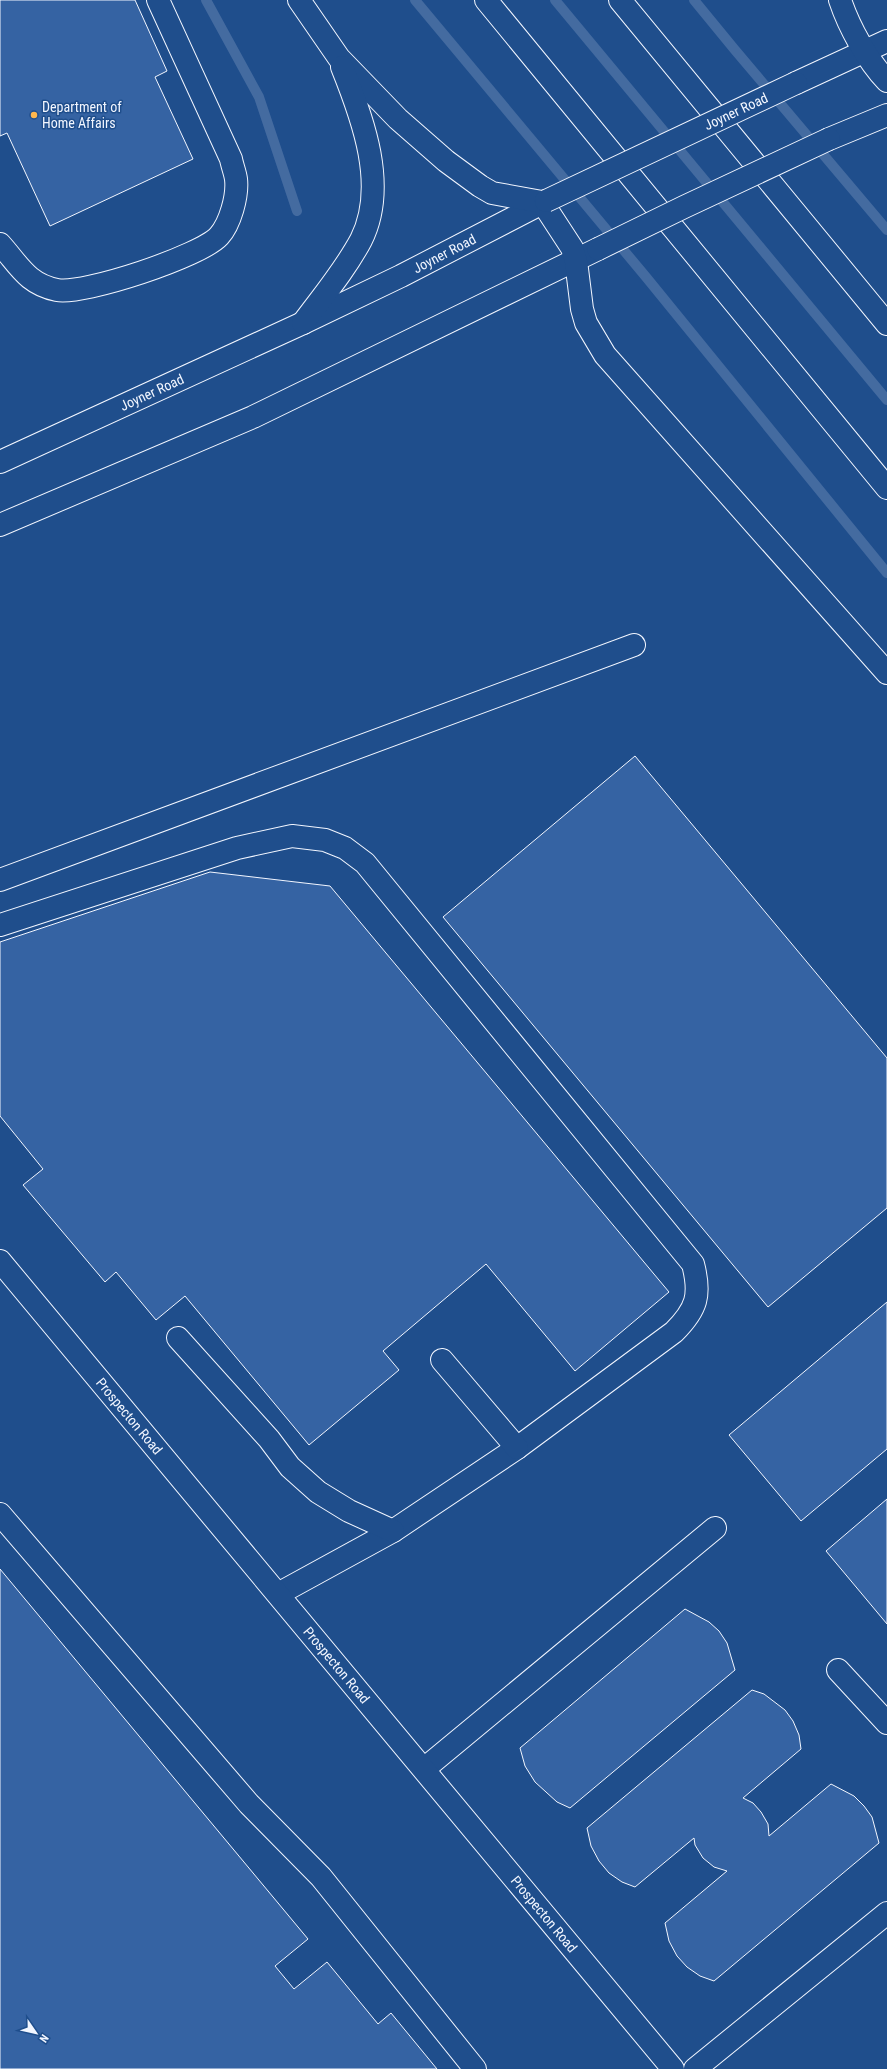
<svg xmlns="http://www.w3.org/2000/svg" width="887" height="2069" viewBox="0 0 887 2069" font-family="'Roboto Condensed',sans-serif">
<style>
.lines{fill:none;stroke-linecap:round;stroke-linejoin:round}
.stream{stroke:#446ba0;stroke-width:10}
.building{fill:#3563a3;stroke:#f2f6ff}
.minor-casing{stroke:#f2f6ff;stroke-width:24}
.major-casing{stroke:#f2f6ff;stroke-width:24}
.highway-casing{stroke:#f2f6ff;stroke-width:24}
.minor{stroke:#1f4e8c;stroke-width:22}
.major{stroke:#1f4e8c;stroke-width:22}
.highway{stroke:#1f4e8c;stroke-width:22}
.minor-bridge-casing{stroke:#f2f6ff;stroke-width:24;stroke-linecap:butt}
.minor-bridge{stroke:#1f4e8c;stroke-width:22}
.poi-dot{fill:#ffb74d;stroke:#1f4e8c;stroke-width:1.5}
.labels{text-anchor:middle;stroke-width:3;stroke-linejoin:round;paint-order:stroke}
.poi-label{font-size:14px;fill:#f2f6ff;stroke:#1f4e8c;text-anchor:start}
.street-label{font-size:14px;fill:#f2f6ff;stroke:#1f4e8c}
</style>
<rect width="100%" height="100%" fill="#1f4e8c"/>
<g class="lines">
<g class="stream">
<polyline points="206,0 259,97 297,211"/>
<polyline points="415,0 646,277 887,573"/>
<polyline points="555,0 887,400"/>
<polyline points="694,0 735,50 887,230"/>
</g>
</g>
<g class="building">
<polygon points="0,0 135,0 167,71 155,77 193,159 50,226 7,133 0,136"/>
<polygon points="635,756 887,1058 887,1208 768,1307 443,917"/>
<polygon points="210,872 330,886 669,1292 575,1371 486,1264 383,1351 399,1370 309,1445 185,1296 156,1320 116,1272 105,1282 23,1185 43,1169 0,1116 0,942"/>
<polygon points="887,1302 887,1449 801,1521 729,1435"/>
<polygon points="887,1499 887,1624 826,1551"/>
<polygon points="0,1569 308,1939 275,1966 294,1989 327,1962 378,2024 391,2013 437,2069 0,2069"/>
<polygon points="685,1609 709,1622 719,1631 727,1643 735,1670 570,1808 557,1802 535,1782 525,1766 520,1748"/>
<polygon points="752,1690 764,1694 785,1710 793,1721 799,1735 801,1749 743,1798 753,1803 761,1812 768,1824 769,1836 831,1784 854,1796 864,1806 872,1817 879,1843 714,1981 700,1976 687,1967 677,1956 669,1941 665,1923 727,1871 714,1867 703,1858 695,1845 694,1838 635,1887 622,1882 609,1873 599,1861 591,1846 587,1828"/>
</g>
<g class="lines">
<defs>
<g id="minor">
<polyline points="796,83 887,41"/>
<polyline points="829,139 887,115"/>
<path d="M0,244C19,265 27,284 57,290C84,295 201,256 219,236C230,224 238,196 236,179C235,172 232,165 231,159L158,0"/>
<path id="s1" d="M0,462L303,323L401,276L546,201"/>
<polyline points="0,525 253,417 598,249"/>
<polyline points="0,880 634,645"/>
<path d="M0,925L237,848L292,836L325,840L345,848L365,863L693,1264C701,1295 697,1309 674,1332L517,1448L393,1531L278,1594"/>
<polyline points="178,1338 269,1439 290,1467 318,1492 349,1511 393,1531"/>
<polyline points="442,1360 517,1448"/>
<polyline points="0,1514 249,1804 321,1877 475,2069"/>
<polyline points="838,1670 887,1723"/>
<polyline points="424,1769 715,1528"/>
<polyline points="695,2069 887,1913"/>
</g>
<g id="major">
<path id="s2" d="M0,1261L673,2069"/>
</g>
<g id="highway">
<polyline points="299,0 339,58 398,119 446,161 480,186 492,193 542,202 572,248 576,261 582,309 586,323 605,355 887,673"/>
<polyline points="486,0 887,488"/>
<polyline points="620,0 887,324"/>
<path d="M840,0C849,27 867,60 887,81"/>
<path d="M303,323C323,296 345,270 361,240C388,187 363,119 342,67"/>
</g>
</defs>
<use href="#minor" class="minor-casing"/>
<use href="#major" class="major-casing"/>
<use href="#highway" class="highway-casing"/>
<use href="#minor" class="minor"/>
<use href="#major" class="major"/>
<use href="#highway" class="highway"/>
<defs>
<g id="minor-bridge">
<path id="s3" d="M546,201L796,83"/>
<polyline points="598,249 684,207 829,139"/>
</g>
</defs>
<use href="#minor-bridge" class="minor-bridge-casing"/>
<use href="#minor-bridge" class="minor-bridge"/>
</g>
<circle class="poi-dot" cx="34" cy="115" r="4"/>
<g class="labels">
<g class="poi-label">
<text x="42" y="112">Department of<tspan x="42" dy="16">Home Affairs</tspan></text>
</g>
<g class="street-label">
<text dy="5" stroke="none"><textPath href="#s3" startOffset="210">Joyner Road</textPath></text>
<text dy="5" stroke="none"><textPath href="#s1" startOffset="491">Joyner Road</textPath></text>
<text dy="5" stroke="none"><textPath href="#s1" startOffset="167">Joyner Road</textPath></text>
<text dy="5" stroke="none"><textPath href="#s2" startOffset="202">Prospecton Road</textPath></text>
<text dy="5" stroke="none"><textPath href="#s2" startOffset="526">Prospecton Road</textPath></text>
<text dy="5" stroke="none"><textPath href="#s2" startOffset="850">Prospecton Road</textPath></text>
</g>
</g>
<g transform="translate(36 2033) rotate(124)" stroke="#1f4e8c" stroke-width="3" paint-order="stroke">
<path d="M0-3L7 15L0 10L-7 15Z" fill="#f2f6ff"/>
<text y="-6" font-size="11" font-weight="bold" text-anchor="middle" fill="#f2f6ff">N</text>
</g>
</svg>
